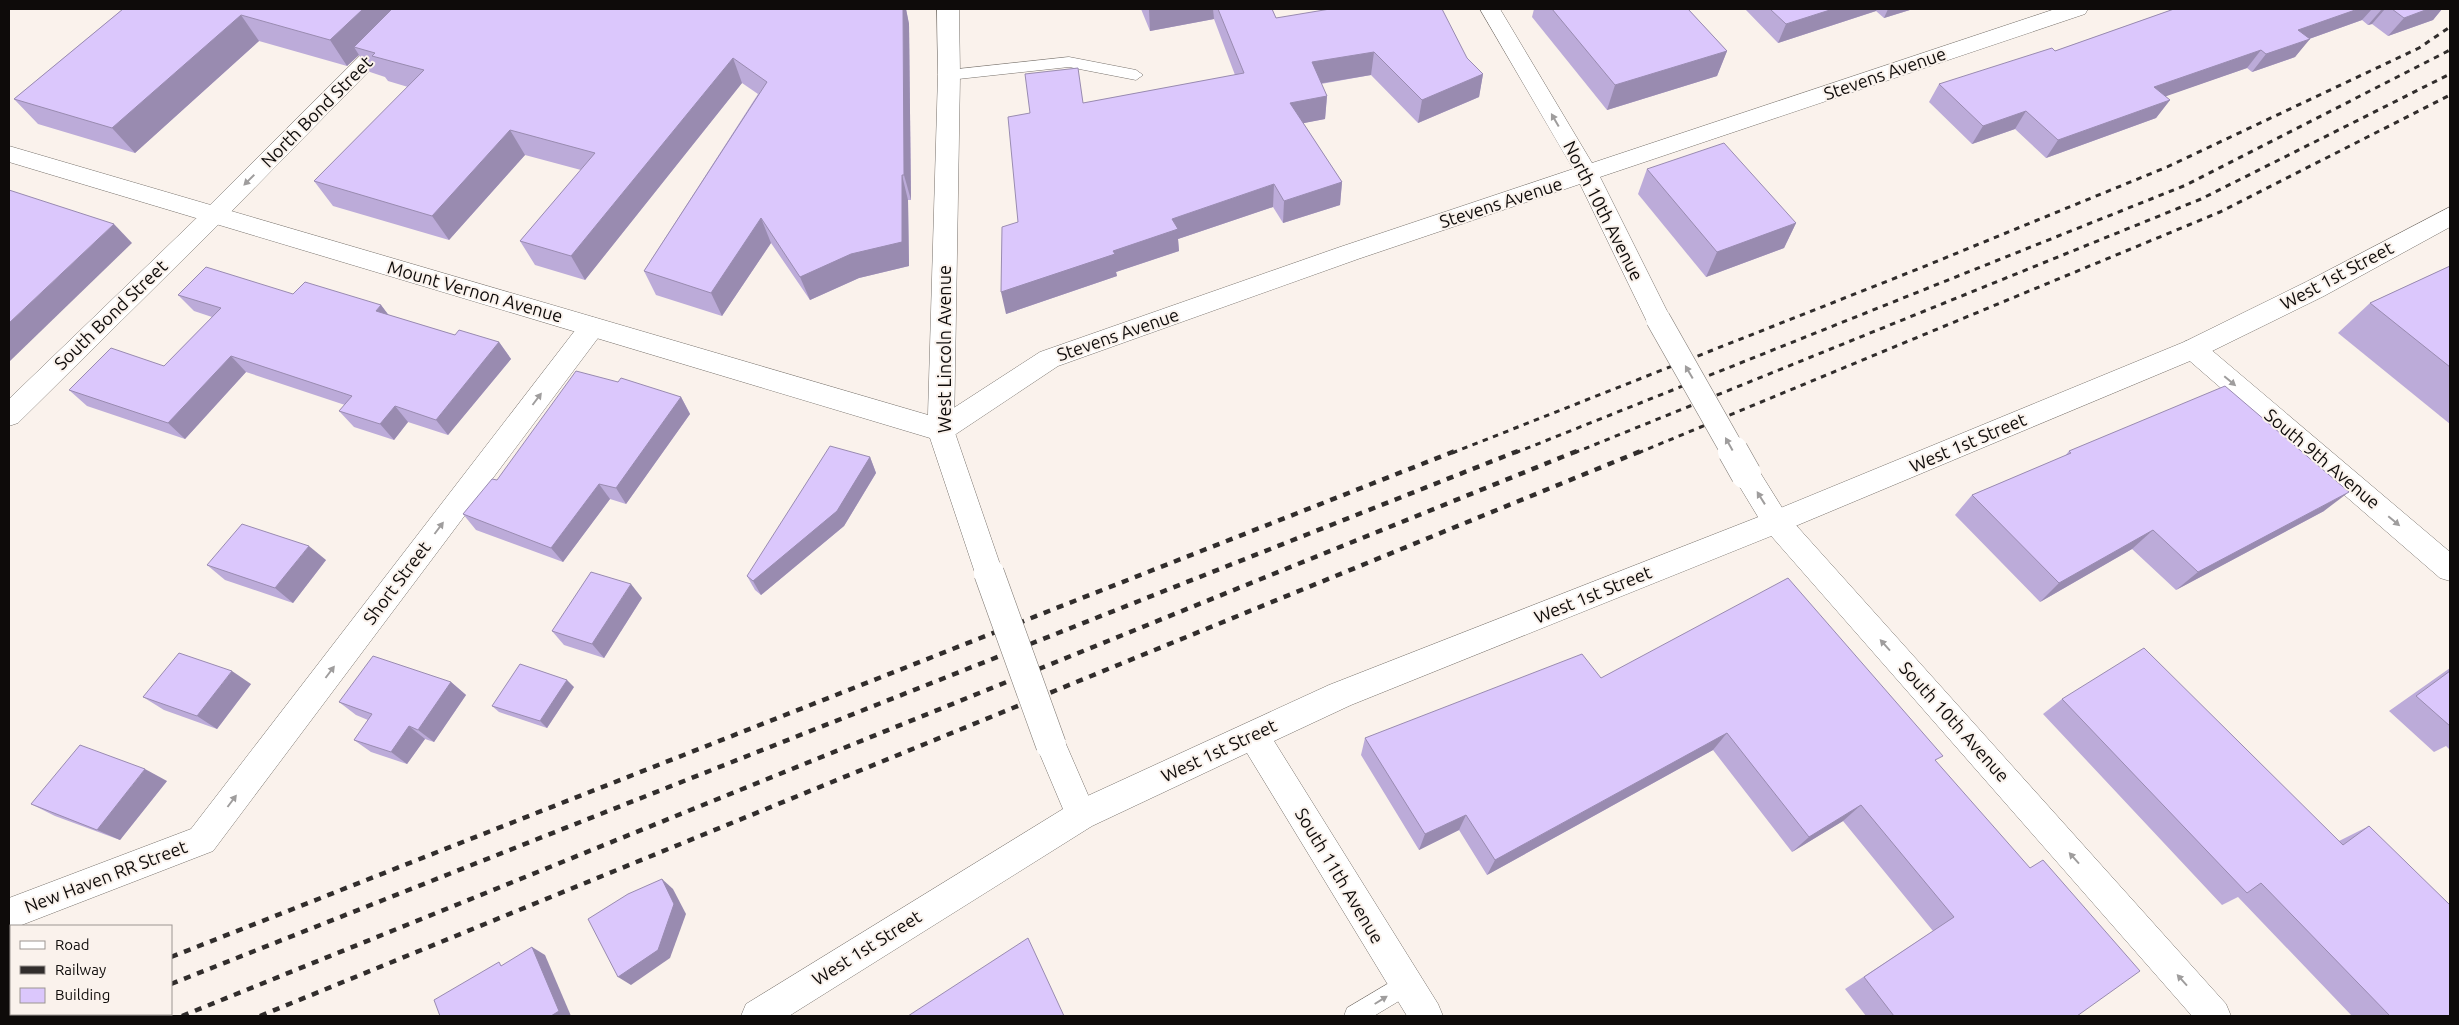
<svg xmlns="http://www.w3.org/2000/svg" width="2459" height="1025" viewBox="0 0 2459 1025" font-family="Ubuntu,sans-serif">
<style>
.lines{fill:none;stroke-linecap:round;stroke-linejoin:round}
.lane-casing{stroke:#79736d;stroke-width:1}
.street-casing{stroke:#79736d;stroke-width:1}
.secondary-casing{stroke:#79736d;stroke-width:1}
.primary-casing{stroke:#79736d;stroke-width:1}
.lane{fill:#fff;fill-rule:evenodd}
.street{fill:#fff;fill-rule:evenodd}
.secondary{fill:#fff;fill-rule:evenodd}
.primary{fill:#fff;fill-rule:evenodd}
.rail-far1{stroke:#312d2c;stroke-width:3;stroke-dasharray:5.5 5.5;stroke-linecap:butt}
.rail{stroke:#312d2c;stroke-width:4.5;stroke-dasharray:7 7;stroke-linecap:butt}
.street-bridge-far1-casing{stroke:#79736d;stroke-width:25;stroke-linecap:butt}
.street-bridge-casing{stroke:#79736d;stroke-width:31;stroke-linecap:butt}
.primary-bridge-casing{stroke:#79736d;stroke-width:31;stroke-linecap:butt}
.street-bridge-far1{stroke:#fff;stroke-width:24}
.street-bridge{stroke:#fff;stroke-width:30}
.primary-bridge{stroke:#fff;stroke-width:30}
.wall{fill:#bcabd9}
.shaded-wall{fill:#998bb0}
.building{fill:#dbc7fc;stroke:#998bb0}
.oneway{fill:#9f9d9d}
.labels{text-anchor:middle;stroke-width:4;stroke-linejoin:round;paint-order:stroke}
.street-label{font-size:18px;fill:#0e0b0a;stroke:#faf2ec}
</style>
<rect width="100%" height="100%" fill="#faf2ec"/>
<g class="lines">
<defs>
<g id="lane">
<polygon points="1069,57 1136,70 1143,75 1136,80 1069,67 949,80 942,75 949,70"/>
<polygon points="1406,973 1414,976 1417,984 1414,992 1374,1016 1344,1016 1347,1008"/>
</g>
<g id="street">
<polygon points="407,9 430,9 222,221 18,423 9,426 9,399 206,209"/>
<polygon points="1480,9 1500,9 1592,163 2055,9 2088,9 2085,14 1600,177 1671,319 1667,326 1658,329 1649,326 1580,184 1358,259 1058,366 950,438 941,441 932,438 928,430 932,422 1040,352 1340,247 1573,169"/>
<polygon points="592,317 601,320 605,327 601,334 213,851 19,926 11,926 9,930 9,898 191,829 583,320"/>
<polygon points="2193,339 2202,342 2450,552 2450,581 2440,578 2184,356 2180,349 2184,342"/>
<polygon points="1746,463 1756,466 1786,514 2226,1004 2231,1016 2192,1016 1766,530 1732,474 1736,466"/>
</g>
<polygon id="secondary" points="2450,207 2450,227 2324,296 2202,356 1786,530 1351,705 1274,741 1438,1004 1443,1016 1407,1016 1247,753 1092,826 1081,830 1070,826 1065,815 1070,804 1329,685 1766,514 2184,342 2306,282"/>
<g id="primary">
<polygon points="937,9 959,9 960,75 954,430 1003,573 999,582 989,585 979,582 975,573 930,438 9,162 9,146 928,415 938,75"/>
<polygon points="1051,731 1062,735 1092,804 1097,815 1092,826 789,1016 741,1016 746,1004 1063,809 1036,745 1040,735"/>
</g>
</defs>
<use href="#lane" class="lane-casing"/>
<use href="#street" class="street-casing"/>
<use href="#secondary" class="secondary-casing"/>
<use href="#primary" class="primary-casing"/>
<use href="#lane" class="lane"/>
<use href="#street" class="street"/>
<use href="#secondary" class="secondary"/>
<use href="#primary" class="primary"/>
<g class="rail-far1">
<polyline points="1452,453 1918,269 2167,167 2419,48 2450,27"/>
<polyline points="1515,453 2186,185 2450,50"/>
<polyline points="1574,453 2201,199 2450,74"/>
<polyline points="1638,453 2220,212 2450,95"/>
</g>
<g class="rail">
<polyline points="171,957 1455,451"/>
<polyline points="171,984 1518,451"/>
<polyline points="23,1016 30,1014"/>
<polyline points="93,1016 99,1014"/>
<polyline points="182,1016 1577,451"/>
<polyline points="260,1016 1641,451"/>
</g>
<defs>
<polyline id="street-bridge-far1" points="1658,319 1734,453"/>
<polyline id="street-bridge" points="1733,451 1746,474"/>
<polyline id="primary-bridge" points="989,573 1051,745"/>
</defs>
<use href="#street-bridge-far1" class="street-bridge-far1-casing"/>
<use href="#street-bridge" class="street-bridge-casing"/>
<use href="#primary-bridge" class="primary-bridge-casing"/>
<use href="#street-bridge-far1" class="street-bridge-far1"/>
<use href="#street-bridge" class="street-bridge"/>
<use href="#primary-bridge" class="primary-bridge"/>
</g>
<g class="wall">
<polygon points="123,9 906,9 909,24 911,200 908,200 909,266 859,278 810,300 771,243 722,316 656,295 644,271 758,94 742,83 585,280 535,265 520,241 581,170 525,155 449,240 333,206 314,181 408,87 388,81 385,77 370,72 359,55 347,66 259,41 135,153 38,124 14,99"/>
<polygon points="1141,9 1272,9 1276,18 1467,58 1483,74 1479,97 1418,123 1371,75 1321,84 1327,96 1325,119 1303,123 1342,182 1340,205 1283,223 1273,207 1178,239 1179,251 1116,272 1117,276 1006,314 1018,222 1030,113 1235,75 1214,19 1150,31"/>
<polygon points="1534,9 1688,9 1727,51 1717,76 1607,110 1532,17"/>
<polygon points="1745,9 1913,9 1884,18 1876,11 1778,43"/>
<polygon points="2174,9 2442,9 2433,20 2388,36 2372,24 2368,25 2362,20 2309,39 2295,57 2252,72 2247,68 2165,96 2170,100 2156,118 2046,158 2015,129 1972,144 1929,102 1939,84 2055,51"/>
<polygon points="1647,169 1796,223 1784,248 1706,277 1638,194"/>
<polygon points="2450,266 2450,424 2338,333 2370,303"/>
<polygon points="293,294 381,305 388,315 455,335 499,342 511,359 448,435 408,422 394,440 354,427 339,411 345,405 246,372 185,439 87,406 69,390 164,366 212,317 194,311 178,295"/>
<polygon points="618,382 681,397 690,414 626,504 610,499 563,562 476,530 463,514 497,480"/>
<polygon points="2069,451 2324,511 2176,590 2132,549 2040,602 1955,515 1972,495 2065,456"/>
<polygon points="870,457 876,473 844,526 761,595 755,590 747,576"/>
<polygon points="326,560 293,603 225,580 207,565"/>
<polygon points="642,598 604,658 564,645 552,631"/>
<polygon points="2450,668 2450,750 2446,746 2434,752 2389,711"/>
<polygon points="1601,678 1936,762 2077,1016 1866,1016 1845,989 1933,931 1843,821 1792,852 1713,750 1487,875 1459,830 1419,850 1361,755 1365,738"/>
<polygon points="451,682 466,695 434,742 425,739 407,764 371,752 354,740 368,720 356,715 339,702"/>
<polygon points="251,684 217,729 164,710 143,697"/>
<polygon points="574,687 547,728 499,712 492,706"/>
<polygon points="2062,699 2339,841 2369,826 2450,1016 2352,1016 2238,897 2222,905 2043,714"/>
<polygon points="167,781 120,840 55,816 31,804"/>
</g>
<g class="shaded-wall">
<polygon points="363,9 405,9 354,47 359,55 347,66 330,40"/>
<polygon points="903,9 906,9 909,24 911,200 904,175"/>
<polygon points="1149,9 1213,9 1214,19 1150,31"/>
<polygon points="1833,9 1877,9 1876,11 1778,43 1786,24"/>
<polygon points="1888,9 1913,9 1884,18"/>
<polygon points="2358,9 2372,9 2362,20 2295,44 2310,39 2295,57 2252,72 2266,54 2298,30"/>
<polygon points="2382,9 2385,9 2372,24 2368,25"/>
<polygon points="2428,9 2442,9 2433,20 2388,36 2404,18"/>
<polygon points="241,15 259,41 135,153 112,128"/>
<polygon points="2261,50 2247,68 2141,105 2154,87"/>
<polygon points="1727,51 1717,76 1607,110 1615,85"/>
<polygon points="1374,52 1371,75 1311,85 1312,62"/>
<polygon points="733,58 742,83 585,280 571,256"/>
<polygon points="1483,74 1479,97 1418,123 1422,100"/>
<polygon points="1327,96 1325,119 1289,126 1290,103"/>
<polygon points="2170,100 2156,118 2046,158 2058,140"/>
<polygon points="2026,111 2015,129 1972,144 1983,126"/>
<polygon points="510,130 525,155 449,240 432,216"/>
<polygon points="902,175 908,200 909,266 859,278 810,300 800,277"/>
<polygon points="1342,182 1340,205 1283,223 1284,201"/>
<polygon points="1274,184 1273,207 1178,239 1179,251 1116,272 1117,276 1006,314 1001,292 1113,251 1172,219"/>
<polygon points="761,218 771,243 722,316 711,293"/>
<polygon points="1796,223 1784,248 1706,277 1717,252"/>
<polygon points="114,224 132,243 9,362 9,323"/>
<polygon points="381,305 394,322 376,311"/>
<polygon points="499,342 511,359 448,435 436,420"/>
<polygon points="231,356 246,372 185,439 168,423"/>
<polygon points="681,397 690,414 626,504 616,488"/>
<polygon points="395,406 408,422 394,440 380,424"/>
<polygon points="870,457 876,473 844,526 761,595 753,581"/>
<polygon points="599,484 610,499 563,562 551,548"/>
<polygon points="2349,492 2324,511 2176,590 2198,572"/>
<polygon points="2153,530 2132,549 2040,602 2059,583"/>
<polygon points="309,546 326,560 293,603 275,588"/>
<polygon points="631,584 642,598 604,658 592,644"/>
<polygon points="232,671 251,684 217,729 197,716"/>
<polygon points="567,680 574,687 547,728 540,721"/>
<polygon points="451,682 466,695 434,742 418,730"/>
<polygon points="409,726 425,739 407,764 391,752"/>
<polygon points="1727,733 1713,750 1487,875 1495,860"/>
<polygon points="145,769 167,781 120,840 97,830"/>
<polygon points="1861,805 1843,821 1792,852 1809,837"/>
<polygon points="1466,815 1459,830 1419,850 1425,834"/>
<polygon points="662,879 673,889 686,914 670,958 631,985 618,977"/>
<polygon points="532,947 545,955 571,1016 551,1016"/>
</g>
<g class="building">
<polygon points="123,9 363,9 330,40 241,15 112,128 14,99"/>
<polygon points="392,9 903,9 904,175 902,175 902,242 851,254 800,277 761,218 711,293 644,271 767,82 733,58 571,256 520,241 595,153 510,130 432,216 314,181 424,70 372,56 375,53 354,47"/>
<polygon points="1218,9 1272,9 1276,18 1330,9 1442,9 1467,58 1483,74 1422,100 1374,52 1312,62 1327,96 1290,103 1342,182 1284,201 1274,184 1172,219 1178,229 1113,251 1115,254 1001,292 1002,227 1018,222 1008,117 1030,113 1025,74 1078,68 1083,103 1244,73"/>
<polygon points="1552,9 1688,9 1727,51 1615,85"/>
<polygon points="1770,9 1833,9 1786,24"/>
<polygon points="2174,9 2358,9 2298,30 2310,39 2266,54 2261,50 2154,87 2170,100 2058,140 2026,111 1983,126 1939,84 2052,48 2055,51"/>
<polygon points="2392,9 2428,9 2404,18"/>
<polygon points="1724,143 1796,223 1717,252 1647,169"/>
<polygon points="9,190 114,224 9,323"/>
<polygon points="2450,266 2450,367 2370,303"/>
<polygon points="206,267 293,294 305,282 381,305 376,311 455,335 459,330 499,342 436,420 395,406 380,424 339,411 352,396 231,356 168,423 69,390 111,348 164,366 221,308 178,295"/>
<polygon points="576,371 618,382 621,378 681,397 616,488 599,484 551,548 463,514 492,479 497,480"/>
<polygon points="2225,386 2349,492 2198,572 2153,530 2059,583 1972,495 2071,453 2069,451"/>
<polygon points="830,446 870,457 837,511 753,581 747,576"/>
<polygon points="242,524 309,546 275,588 207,565"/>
<polygon points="591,572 631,584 592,644 552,631"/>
<polygon points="1788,578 1943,756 1935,760 2030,868 2043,860 2140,971 2077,1016 1894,1016 1864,977 1954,917 1861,805 1809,837 1727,733 1495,860 1466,815 1425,834 1365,738 1582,654 1601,678"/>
<polygon points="2144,648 2343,845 2369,826 2450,905 2450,1016 2390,1016 2261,883 2247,893 2062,699"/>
<polygon points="179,653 232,671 197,716 143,697"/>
<polygon points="373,656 451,682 418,730 409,726 391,752 354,740 372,714 339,702"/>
<polygon points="520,664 567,680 540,721 492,706"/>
<polygon points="2450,671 2450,726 2416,696"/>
<polygon points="80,745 145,769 97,830 31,804"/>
<polygon points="662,879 674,904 658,950 618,977 588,919 628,894"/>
<polygon points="1028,938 1064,1016 908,1016"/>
<polygon points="532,947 559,1011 551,1016 440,1016 434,1000 499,962 501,966"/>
</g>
<defs><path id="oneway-solid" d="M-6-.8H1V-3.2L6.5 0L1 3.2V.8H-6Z" transform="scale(1.25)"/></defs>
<g class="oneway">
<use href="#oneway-solid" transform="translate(1555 120) rotate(-120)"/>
<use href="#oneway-solid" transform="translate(249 180) rotate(135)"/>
<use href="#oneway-solid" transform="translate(1689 372) rotate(-120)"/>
<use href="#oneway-solid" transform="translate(2230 381) rotate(40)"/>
<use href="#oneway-solid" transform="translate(537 399) rotate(-53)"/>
<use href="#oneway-solid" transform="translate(1729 444) rotate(-119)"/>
<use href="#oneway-solid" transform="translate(1761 498) rotate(-122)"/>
<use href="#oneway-solid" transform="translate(2394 521) rotate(40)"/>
<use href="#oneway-solid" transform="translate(439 528) rotate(-53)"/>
<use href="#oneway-solid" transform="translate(1885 645) rotate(-132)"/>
<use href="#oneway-solid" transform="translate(330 672) rotate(-53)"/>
<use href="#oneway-solid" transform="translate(232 801) rotate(-53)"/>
<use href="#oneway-solid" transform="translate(2074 858) rotate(-132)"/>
<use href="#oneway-solid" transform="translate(2182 980) rotate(-132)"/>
<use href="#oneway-solid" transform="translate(1381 1000) rotate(-32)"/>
</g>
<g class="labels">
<g class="street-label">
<text transform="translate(1885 74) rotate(-19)" y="6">Stevens Avenue</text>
<text transform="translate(317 112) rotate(-45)" y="6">North Bond Street</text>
<text transform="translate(1501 203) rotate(-18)" y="6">Stevens Avenue</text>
<text transform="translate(1603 211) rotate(63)" y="6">North 10th Avenue</text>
<text transform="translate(2337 276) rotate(-28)" y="6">West 1st Street</text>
<text transform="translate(475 292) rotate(16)" y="6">Mount Vernon Avenue</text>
<text transform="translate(111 315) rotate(-44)" y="6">South Bond Street</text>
<text transform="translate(1118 335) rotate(-19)" y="6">Stevens Avenue</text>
<text transform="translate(945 349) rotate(-90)" y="6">West Lincoln Avenue</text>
<text transform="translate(1968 443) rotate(-23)" y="6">West 1st Street</text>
<text transform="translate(2322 459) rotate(40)" y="6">South 9th Avenue</text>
<text transform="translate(397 583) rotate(-53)" y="6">Short Street</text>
<text transform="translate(1593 595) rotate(-22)" y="6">West 1st Street</text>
<text transform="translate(1954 722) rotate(48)" y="6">South 10th Avenue</text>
<text transform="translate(1219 751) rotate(-25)" y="6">West 1st Street</text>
<text transform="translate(1339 876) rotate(59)" y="6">South 11th Avenue</text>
<text transform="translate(106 877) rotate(-21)" y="6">New Haven RR Street</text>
<text transform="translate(867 948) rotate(-32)" y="6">West 1st Street</text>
</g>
</g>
<rect width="2459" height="1025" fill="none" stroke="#0e0b0a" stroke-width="20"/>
<rect x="10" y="925" width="162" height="90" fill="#faf2ec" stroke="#9c9692"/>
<rect x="20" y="941" width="25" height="8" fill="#ffffff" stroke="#9c9692"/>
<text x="55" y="950" font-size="15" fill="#0e0b0a">Road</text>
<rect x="20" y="966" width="25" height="8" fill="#312d2c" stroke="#9c9692"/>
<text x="55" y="975" font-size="15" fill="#0e0b0a">Railway</text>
<rect x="20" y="988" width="25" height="15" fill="#dbc7fc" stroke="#9c9692"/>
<text x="55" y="1000" font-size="15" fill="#0e0b0a">Building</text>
</svg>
